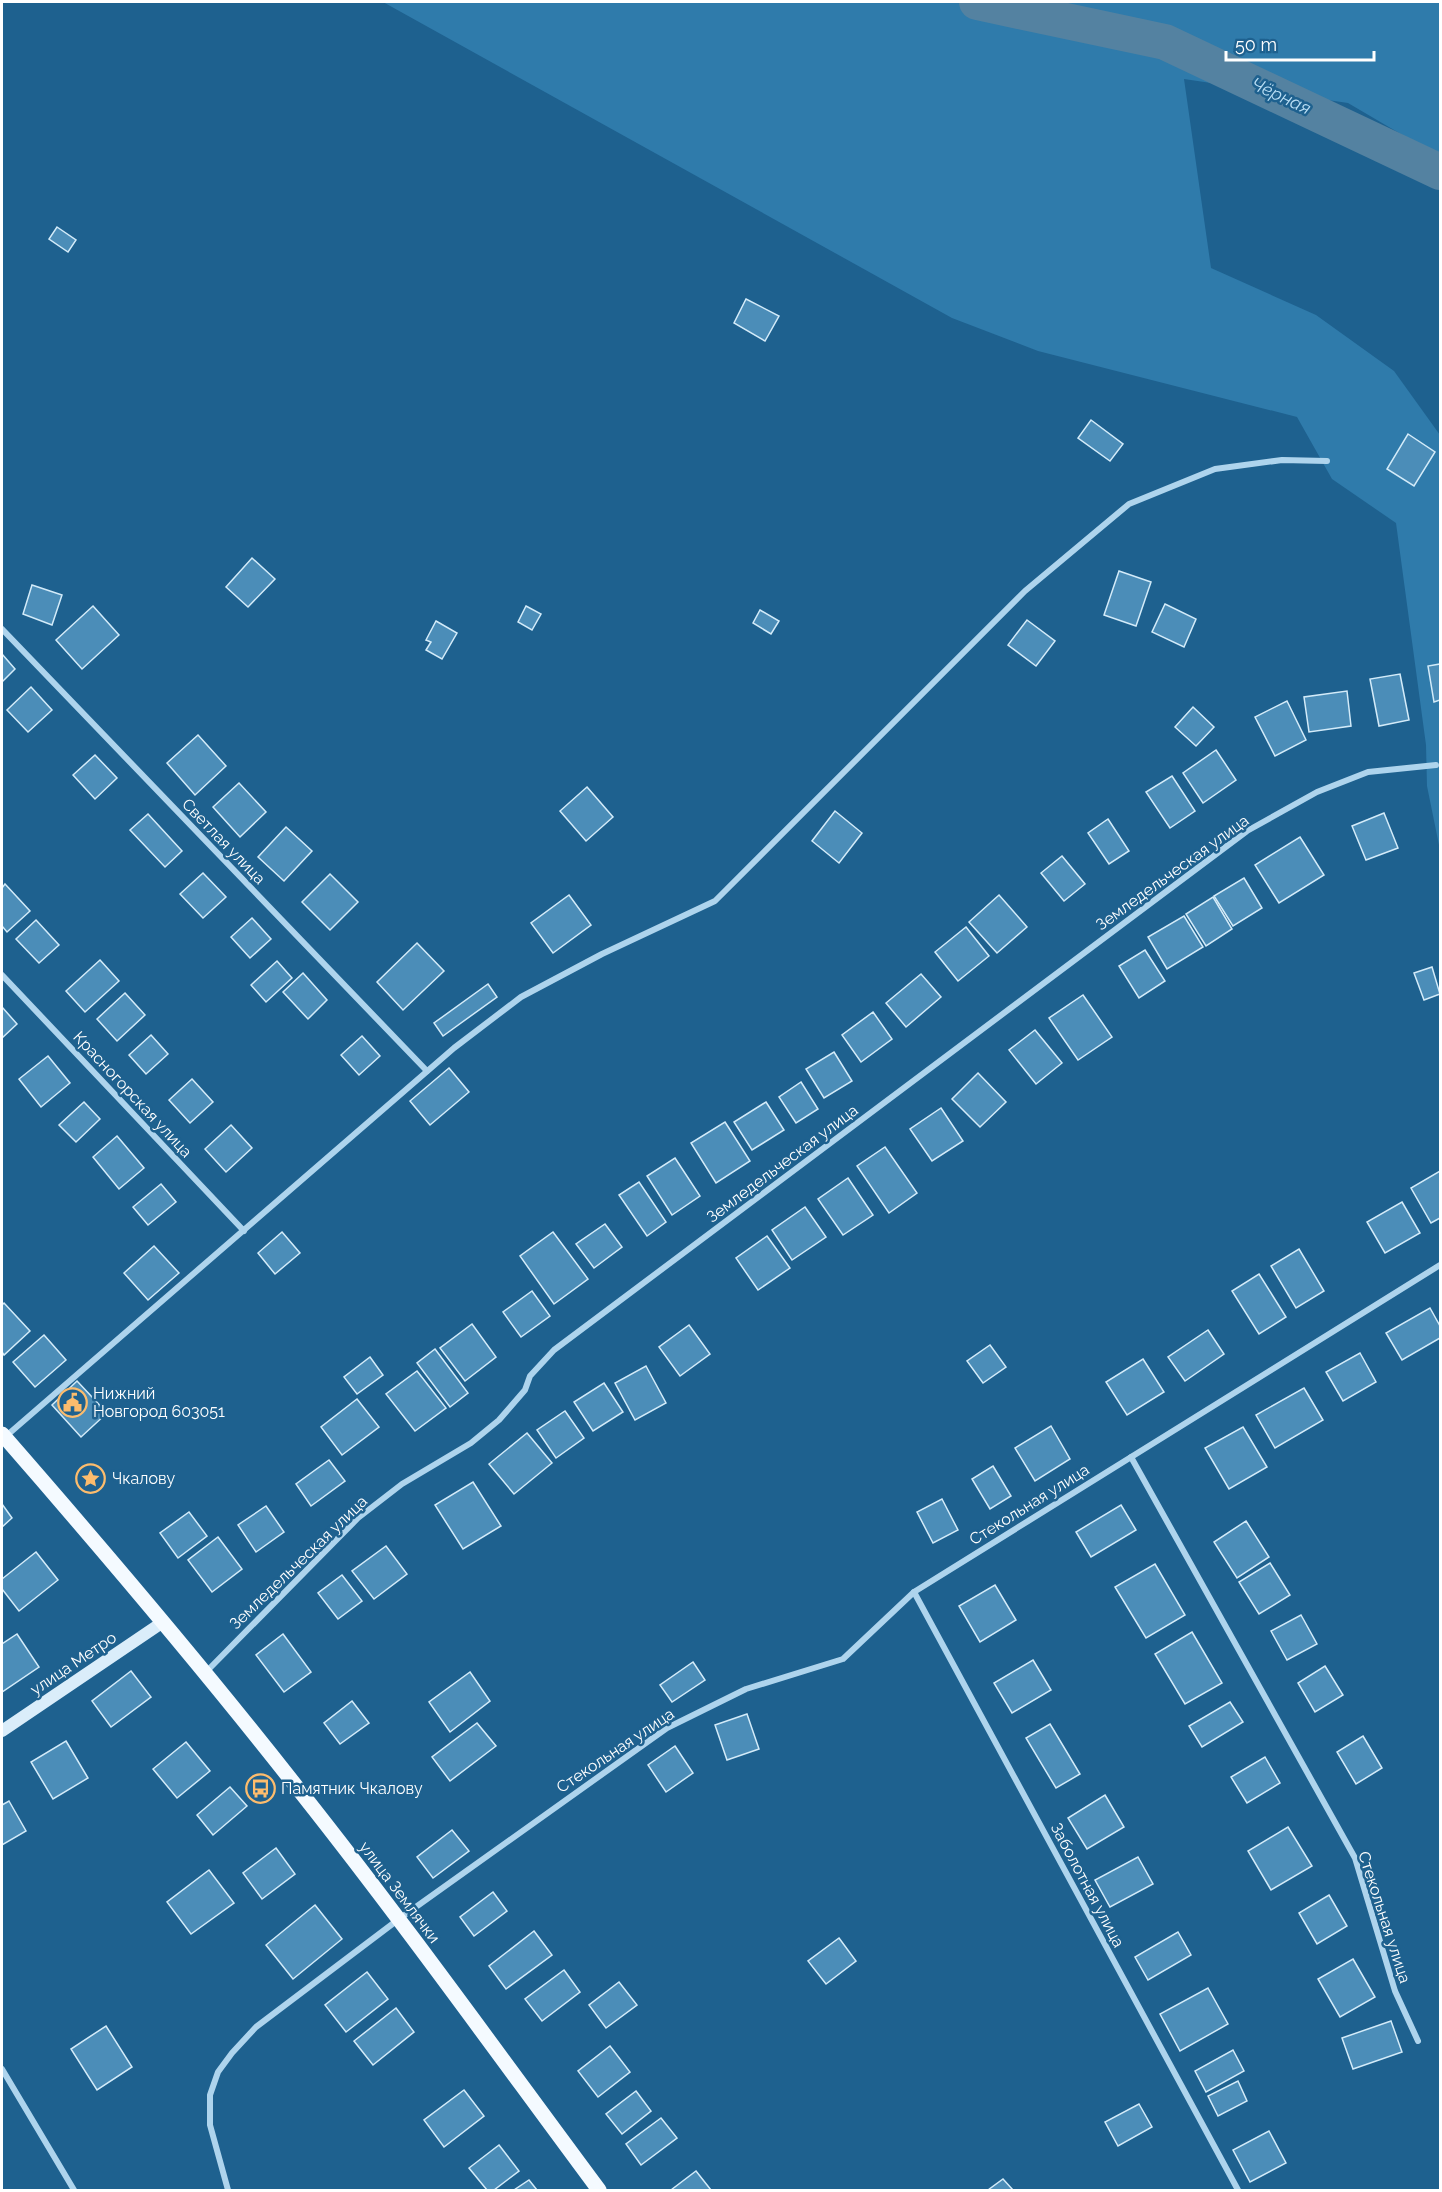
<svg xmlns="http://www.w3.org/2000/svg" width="1442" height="2192" viewBox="0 0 1442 2192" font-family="Raleway,sans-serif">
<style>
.green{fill:#2f7bab}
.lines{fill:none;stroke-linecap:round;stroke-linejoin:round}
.river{stroke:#5482a1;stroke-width:36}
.building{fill:#4b8db8;stroke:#d3ebf9;stroke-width:1.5}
.street{stroke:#aed4ed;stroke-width:6}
.secondary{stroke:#daedfa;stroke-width:12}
.primary{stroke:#f4faff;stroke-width:15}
.labels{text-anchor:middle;stroke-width:5;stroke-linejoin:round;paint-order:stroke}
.street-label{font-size:16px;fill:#fff;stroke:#1e618f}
.poi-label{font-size:16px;fill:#fff;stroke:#1e618f;text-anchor:start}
.water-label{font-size:18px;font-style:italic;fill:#badef4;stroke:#1e618f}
</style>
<rect width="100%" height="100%" fill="#1e618f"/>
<polygon class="green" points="383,2 1440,2 1440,157 1348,103 1184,79 1211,268 1316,315 1394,371 1440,435 1440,850 1427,786 1426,745 1396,523 1332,479 1297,417 1038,351 952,318"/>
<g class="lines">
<polyline class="river" points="977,2 1165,42 1440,172"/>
</g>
<g class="building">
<polygon points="57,227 76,240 68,252 49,239"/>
<polygon points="746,299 779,316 765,341 734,323"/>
<polygon points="1091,420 1123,444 1110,461 1078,438"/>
<polygon points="1408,434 1435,452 1414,486 1387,469"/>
<polygon points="252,558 275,579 248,607 226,587"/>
<polygon points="1119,571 1151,582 1136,626 1104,615"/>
<polygon points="32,585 62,595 52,625 23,614"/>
<polygon points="1165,604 1196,619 1184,647 1152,632"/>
<polygon points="93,606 119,635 82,669 56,640"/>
<polygon points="526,606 541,614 532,630 518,622"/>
<polygon points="760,610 779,621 771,634 753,623"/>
<polygon points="1027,620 1055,641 1036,666 1008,645"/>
<polygon points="436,621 457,633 442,659 426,650 431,642 426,640"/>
<polygon points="2,654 15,669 2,682"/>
<polygon points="1440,664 1440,700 1434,702 1428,666"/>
<polygon points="1400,674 1409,720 1379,726 1370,679"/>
<polygon points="31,687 52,710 28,732 7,710"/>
<polygon points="1347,691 1351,726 1309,732 1304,697"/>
<polygon points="1287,701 1306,740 1275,756 1255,717"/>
<polygon points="1193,707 1214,727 1196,746 1175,727"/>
<polygon points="198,735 226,766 195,795 167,763"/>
<polygon points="1216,750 1236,780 1203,803 1183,773"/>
<polygon points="95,755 117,778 95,799 73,775"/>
<polygon points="1172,776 1195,811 1170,828 1146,792"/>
<polygon points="239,783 266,812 240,837 213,807"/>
<polygon points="587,787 613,817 586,841 560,811"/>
<polygon points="835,811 862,833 839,863 812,841"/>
<polygon points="1384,813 1398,848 1366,860 1352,826"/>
<polygon points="148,814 182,851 165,867 130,830"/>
<polygon points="1108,819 1129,851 1109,864 1088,833"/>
<polygon points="286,827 312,851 284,881 258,857"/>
<polygon points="1300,837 1324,875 1279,903 1255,865"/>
<polygon points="1062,856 1085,884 1064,901 1041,873"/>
<polygon points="203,873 226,897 203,918 180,894"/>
<polygon points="330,874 358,902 330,930 302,902"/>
<polygon points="1244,878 1262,908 1233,926 1214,896"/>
<polygon points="5,884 30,911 7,932 2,926 2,888"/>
<polygon points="569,895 591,925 553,953 531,923"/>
<polygon points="999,895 1027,927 997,953 969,922"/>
<polygon points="1213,897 1232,929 1206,946 1186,914"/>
<polygon points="1184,916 1203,947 1167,969 1148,937"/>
<polygon points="252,918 271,939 250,958 231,937"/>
<polygon points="36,920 59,945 39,963 16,939"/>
<polygon points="966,927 989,956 958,981 935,952"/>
<polygon points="417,943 444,971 403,1010 377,982"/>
<polygon points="1145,950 1165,981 1139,998 1119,966"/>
<polygon points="100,960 119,981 85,1012 66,991"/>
<polygon points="277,961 292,978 266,1002 251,985"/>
<polygon points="1432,967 1440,994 1424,1000 1414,973"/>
<polygon points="303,973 327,1000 308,1019 283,992"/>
<polygon points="921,974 941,997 906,1027 886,1003"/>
<polygon points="488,984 497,997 443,1036 434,1023"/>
<polygon points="125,993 145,1015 117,1041 97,1019"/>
<polygon points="1083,995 1112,1037 1078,1060 1049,1018"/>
<polygon points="2,1007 17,1024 2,1038"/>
<polygon points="873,1012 892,1039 861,1062 842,1035"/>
<polygon points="1035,1030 1062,1063 1036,1084 1009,1050"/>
<polygon points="151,1035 168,1054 146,1074 129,1055"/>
<polygon points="362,1036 380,1056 359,1075 341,1055"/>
<polygon points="834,1052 852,1081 824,1098 806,1069"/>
<polygon points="48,1056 70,1083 41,1107 19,1079"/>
<polygon points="449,1068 469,1092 430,1125 410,1101"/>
<polygon points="978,1073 1006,1102 980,1127 952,1099"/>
<polygon points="192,1079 213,1102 190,1123 169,1100"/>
<polygon points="801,1082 818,1109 796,1123 779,1097"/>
<polygon points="84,1102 100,1119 76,1142 59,1125"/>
<polygon points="766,1102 784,1130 752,1150 734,1122"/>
<polygon points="941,1108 963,1141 932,1161 910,1129"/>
<polygon points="725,1122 750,1161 716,1183 691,1143"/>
<polygon points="231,1125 252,1148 226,1172 205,1149"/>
<polygon points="117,1136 144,1168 119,1189 93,1157"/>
<polygon points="885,1147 917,1193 889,1213 857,1166"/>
<polygon points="675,1158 700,1196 672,1215 647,1176"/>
<polygon points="1440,1171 1440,1218 1431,1223 1411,1188"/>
<polygon points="848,1178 873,1215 843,1235 818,1199"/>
<polygon points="639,1182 666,1222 647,1236 619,1195"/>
<polygon points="161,1184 176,1202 148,1225 133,1207"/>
<polygon points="1402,1202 1420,1233 1385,1253 1367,1222"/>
<polygon points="805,1207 826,1237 792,1260 772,1230"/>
<polygon points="605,1224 622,1247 594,1268 576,1244"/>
<polygon points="282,1232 300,1253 275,1274 258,1253"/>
<polygon points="553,1232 588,1279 554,1304 520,1256"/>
<polygon points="767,1236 790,1268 758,1290 736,1258"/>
<polygon points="154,1246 179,1273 148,1300 124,1273"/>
<polygon points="1299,1249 1324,1291 1296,1308 1271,1266"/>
<polygon points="1259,1274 1286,1317 1259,1334 1232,1291"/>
<polygon points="532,1291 550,1316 521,1337 503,1312"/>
<polygon points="4,1303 30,1331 4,1355 2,1352 2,1305"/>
<polygon points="1430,1308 1440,1326 1440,1338 1402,1360 1386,1333"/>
<polygon points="472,1324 496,1357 465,1381 440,1348"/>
<polygon points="689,1325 710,1354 680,1376 659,1347"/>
<polygon points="1208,1330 1224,1354 1185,1381 1168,1357"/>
<polygon points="44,1335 66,1360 35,1387 13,1362"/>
<polygon points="990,1345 1006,1367 983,1383 967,1361"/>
<polygon points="435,1349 468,1393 450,1407 417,1363"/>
<polygon points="1360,1353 1376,1382 1343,1401 1326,1372"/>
<polygon points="370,1357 383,1375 357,1394 344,1377"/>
<polygon points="1143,1359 1164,1392 1127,1415 1106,1382"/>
<polygon points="646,1366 666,1403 635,1420 615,1383"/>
<polygon points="417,1371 446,1408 415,1431 386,1394"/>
<polygon points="77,1381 107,1413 81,1437 52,1405"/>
<polygon points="604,1383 623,1412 593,1431 574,1402"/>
<polygon points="1304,1388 1323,1420 1275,1448 1256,1415"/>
<polygon points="357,1399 379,1427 342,1455 321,1427"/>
<polygon points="565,1411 584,1438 556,1458 537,1430"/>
<polygon points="1051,1426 1070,1459 1035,1481 1015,1448"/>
<polygon points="1243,1427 1267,1467 1229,1489 1205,1448"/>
<polygon points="527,1433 552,1463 514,1494 489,1464"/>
<polygon points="329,1460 345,1481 311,1506 296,1484"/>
<polygon points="993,1466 1011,1496 990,1509 972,1479"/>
<polygon points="473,1482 501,1526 463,1549 435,1505"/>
<polygon points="942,1499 958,1530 933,1543 917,1512"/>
<polygon points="2,1504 12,1518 2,1527"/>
<polygon points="1121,1505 1136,1530 1091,1557 1076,1532"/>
<polygon points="266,1506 284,1532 256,1552 238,1525"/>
<polygon points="189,1512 207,1536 178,1558 160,1533"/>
<polygon points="1246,1521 1269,1557 1237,1578 1214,1542"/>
<polygon points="218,1537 242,1569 212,1592 188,1560"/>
<polygon points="386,1546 407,1574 374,1599 352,1571"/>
<polygon points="36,1552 58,1580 19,1611 2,1589 2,1579"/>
<polygon points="1270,1563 1290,1595 1259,1614 1239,1582"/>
<polygon points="1155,1564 1185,1615 1146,1638 1115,1587"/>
<polygon points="342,1575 362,1601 338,1619 318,1593"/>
<polygon points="995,1585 1016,1620 980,1642 959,1606"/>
<polygon points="1301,1615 1317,1644 1287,1660 1271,1631"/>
<polygon points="1192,1632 1222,1683 1185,1704 1155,1654"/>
<polygon points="17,1634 39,1667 2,1692 2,1644"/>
<polygon points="283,1634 311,1672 284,1692 256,1655"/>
<polygon points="1033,1660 1051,1690 1012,1713 994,1683"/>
<polygon points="693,1662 705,1680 672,1702 660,1685"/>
<polygon points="1325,1666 1343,1695 1315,1712 1298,1683"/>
<polygon points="131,1671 151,1697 111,1727 92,1701"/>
<polygon points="470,1672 490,1701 450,1732 429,1702"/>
<polygon points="352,1701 369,1723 340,1744 324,1723"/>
<polygon points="1230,1702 1243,1722 1202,1747 1189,1726"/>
<polygon points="747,1714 759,1749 727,1760 715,1725"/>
<polygon points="477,1723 496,1746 450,1781 432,1757"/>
<polygon points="1050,1724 1080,1774 1056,1788 1026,1738"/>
<polygon points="1363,1736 1382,1768 1356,1784 1337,1752"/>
<polygon points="66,1741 88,1778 53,1799 31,1762"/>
<polygon points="186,1742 210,1771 177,1798 153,1769"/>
<polygon points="675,1746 693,1773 666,1792 648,1765"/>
<polygon points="1265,1757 1280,1783 1247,1803 1231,1777"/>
<polygon points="230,1787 247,1806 213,1835 197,1815"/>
<polygon points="1105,1795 1124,1827 1087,1849 1068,1818"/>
<polygon points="9,1801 26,1831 2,1845 2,1805"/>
<polygon points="1288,1827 1312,1866 1271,1890 1248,1851"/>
<polygon points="452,1830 469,1851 433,1878 417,1857"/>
<polygon points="276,1848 295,1874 262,1899 243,1873"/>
<polygon points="1138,1857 1153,1884 1110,1907 1095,1880"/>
<polygon points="209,1870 234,1903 191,1934 167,1902"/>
<polygon points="493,1892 507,1911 474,1936 460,1917"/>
<polygon points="1329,1895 1347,1926 1317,1944 1299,1913"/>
<polygon points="315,1905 342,1939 293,1979 266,1945"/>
<polygon points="534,1931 552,1955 506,1989 489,1966"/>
<polygon points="1178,1932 1191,1955 1148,1980 1135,1957"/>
<polygon points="839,1938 856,1961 826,1984 808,1961"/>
<polygon points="1353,1959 1375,1997 1340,2017 1318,1979"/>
<polygon points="564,1970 580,1992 542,2021 525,1999"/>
<polygon points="367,1972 388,1999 346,2032 325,2005"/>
<polygon points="619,1982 637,2005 606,2028 589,2005"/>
<polygon points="1208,1988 1228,2024 1180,2051 1160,2014"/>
<polygon points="396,2008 414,2032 373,2065 354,2041"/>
<polygon points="1391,2021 1402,2052 1353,2069 1342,2038"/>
<polygon points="106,2026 132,2067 97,2090 71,2049"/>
<polygon points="610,2046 630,2072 598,2097 578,2071"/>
<polygon points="1233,2050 1244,2071 1206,2092 1195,2071"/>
<polygon points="1238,2081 1247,2101 1218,2116 1208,2096"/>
<polygon points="464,2090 484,2116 444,2147 424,2120"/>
<polygon points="636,2091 651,2111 622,2134 606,2114"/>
<polygon points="1139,2104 1152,2127 1118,2146 1105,2122"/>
<polygon points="661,2118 677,2138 641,2165 626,2144"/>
<polygon points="1269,2131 1286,2163 1250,2182 1233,2150"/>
<polygon points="499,2145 519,2171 494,2190 487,2190 469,2168"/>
<polygon points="696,2171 711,2190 671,2190"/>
<polygon points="1003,2179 1013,2190 988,2190"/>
<polygon points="529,2180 537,2190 514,2190"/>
</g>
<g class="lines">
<g class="street">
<polyline points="2,629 427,1071"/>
<polyline points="2,975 244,1231"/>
<polyline points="5,1437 454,1048 521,997 602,954 715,901 1025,591 1129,504 1215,469 1282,460 1327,461"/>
<polyline points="1131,1457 1355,1858 1395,1991 1418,2041"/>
<polyline points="914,1592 1238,2190"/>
<polyline points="206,1672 358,1518 402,1484 471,1443 499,1420 525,1390 530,1376 554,1350 1247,831 1317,792 1368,772 1436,765"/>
<polyline points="2,2069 74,2190"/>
<polyline points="228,2190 210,2125 210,2095 218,2072 232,2053 256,2027 399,1919 667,1728 746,1689 843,1659 914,1592 1440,1265"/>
</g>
<polyline class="secondary" points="2,1731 163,1622"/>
<path class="primary" d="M2,1434C105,1552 206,1671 303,1795C405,1924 501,2058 599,2190"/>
</g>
<defs>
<symbol id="civic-ring" viewBox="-11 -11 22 22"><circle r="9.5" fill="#1e618f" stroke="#fcbc6d" stroke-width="1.5"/><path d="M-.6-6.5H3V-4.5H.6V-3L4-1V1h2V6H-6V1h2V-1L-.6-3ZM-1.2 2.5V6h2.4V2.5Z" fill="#fcbc6d"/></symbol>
<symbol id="sight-ring" viewBox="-11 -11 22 22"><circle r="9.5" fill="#1e618f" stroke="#fcbc6d" stroke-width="1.5"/><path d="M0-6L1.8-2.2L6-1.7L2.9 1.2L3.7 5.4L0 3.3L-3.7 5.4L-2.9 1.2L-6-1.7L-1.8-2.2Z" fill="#fcbc6d"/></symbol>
<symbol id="bus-ring" viewBox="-11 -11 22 22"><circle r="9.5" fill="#1e618f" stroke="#fcbc6d" stroke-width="1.5"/><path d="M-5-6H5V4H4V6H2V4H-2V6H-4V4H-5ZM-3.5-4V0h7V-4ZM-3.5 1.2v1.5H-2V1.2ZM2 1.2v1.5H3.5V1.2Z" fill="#fcbc6d"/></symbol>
</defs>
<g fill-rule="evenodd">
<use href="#civic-ring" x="56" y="1386" width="33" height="33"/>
<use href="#sight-ring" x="74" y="1462" width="33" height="33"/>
<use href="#bus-ring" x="244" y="1772" width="33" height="33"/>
</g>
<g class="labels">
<g class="street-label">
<text transform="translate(224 841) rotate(46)" y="6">Светлая улица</text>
<text transform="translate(1172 872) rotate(-36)" y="6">Земледельческая улица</text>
<text transform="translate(133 1094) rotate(47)" y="6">Красногорская улица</text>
<text transform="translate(782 1163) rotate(-37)" y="6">Земледельческая улица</text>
<text transform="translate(1029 1504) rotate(-32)" y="6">Стекольная улица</text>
<text transform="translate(298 1562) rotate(-44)" y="6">Земледельческая улица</text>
<text transform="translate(73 1663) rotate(-34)" y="6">улица Метро</text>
<text transform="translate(615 1750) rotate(-34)" y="6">Стекольная улица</text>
<text transform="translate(1088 1885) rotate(62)" y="6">Заболотная улица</text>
<text transform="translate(400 1892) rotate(53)" y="6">улица Землячки</text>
<text transform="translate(1385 1917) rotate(72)" y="6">Стекольная улица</text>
</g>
<g class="poi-label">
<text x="93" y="1399">Нижний<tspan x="93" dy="18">Новгород 603051</tspan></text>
<text x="112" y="1484">Чкалову</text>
<text x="281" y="1794">Памятник Чкалову</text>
</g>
<g class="water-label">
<text transform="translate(1281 96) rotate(25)" y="6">Чёрная</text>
</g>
</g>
<rect width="1442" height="2192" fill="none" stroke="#ffffff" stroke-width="6"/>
<path d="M1226 51v9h148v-9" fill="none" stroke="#ffffff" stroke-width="3"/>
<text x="1235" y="51" font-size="18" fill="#ffffff" stroke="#1e618f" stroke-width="4.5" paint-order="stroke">50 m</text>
</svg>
